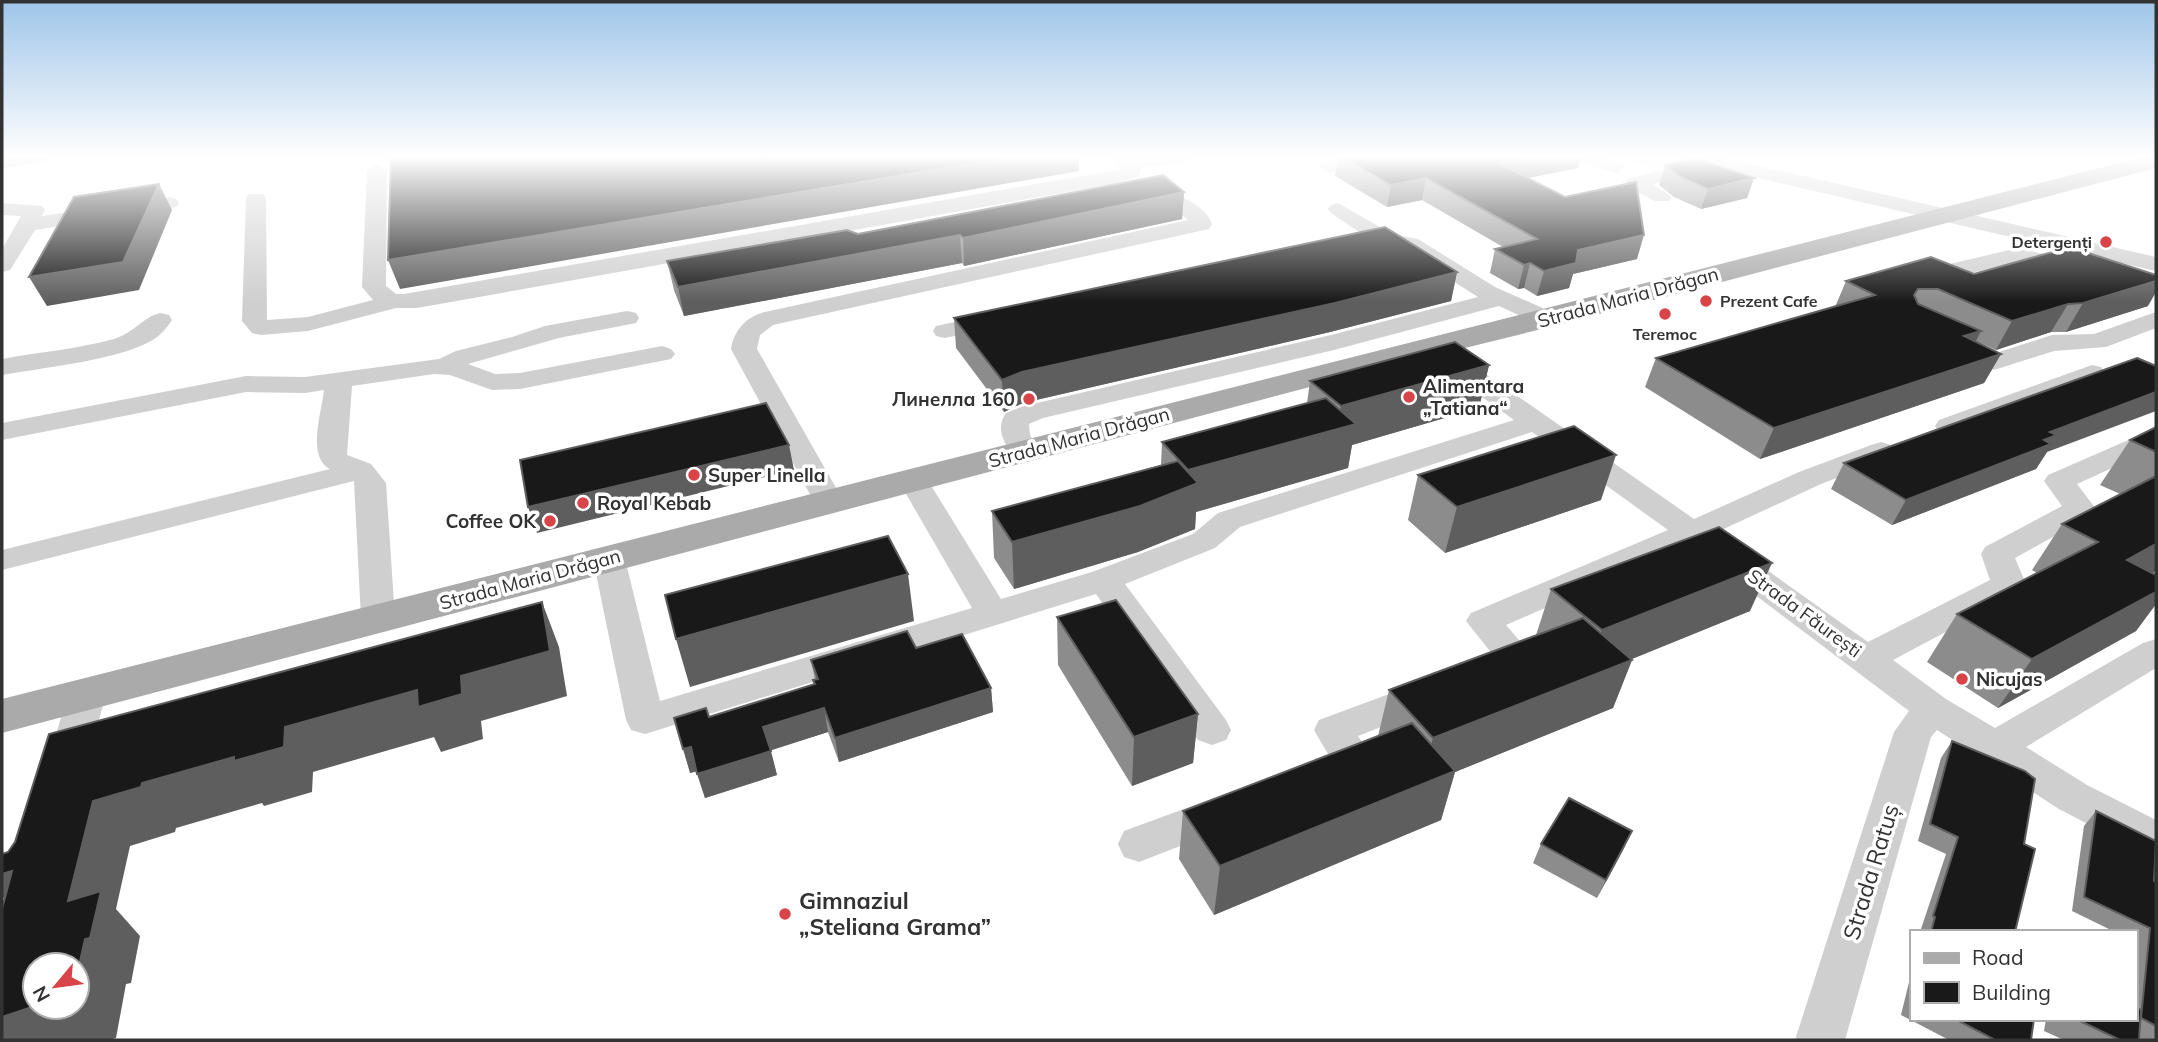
<svg xmlns="http://www.w3.org/2000/svg" width="2158" height="1042" viewBox="0 0 2158 1042" font-family="Mulish,sans-serif">
<style>
.green{fill:#e4eadf}
.lines{fill:none;stroke-linecap:round;stroke-linejoin:round}
.minor{fill:#cfcfcf;fill-rule:evenodd}
.major{fill:#aaa;fill-rule:evenodd}
.wall{fill:#8c8c8c}
.shaded-wall{fill:#5e5e5e}
.building{fill:#191919;stroke:#5e5e5e;stroke-width:2}
.poi-dot{fill:#d94449;stroke:#fff;stroke-width:2.5}
.labels{text-anchor:middle;stroke-width:7;stroke-linejoin:round;paint-order:stroke}
.far-poi-label{font-size:16px;font-weight:bold;fill:#323232;stroke:#fff;text-anchor:end}
.street-label{font-size:19px;fill:#323232;stroke:#fff}
.poi-label{font-size:19px;font-weight:bold;fill:#323232;stroke:#fff;text-anchor:start}
.near-street-label{font-size:23px;fill:#323232;stroke:#fff}
.near-poi-label{font-size:23px;font-weight:bold;fill:#323232;stroke:#fff;text-anchor:start}
</style>
<rect width="100%" height="100%" fill="#fff"/>
<polygon class="green" points="1608,156 1667,156 1697,163 1668,171"/>
<g class="lines">
<g class="minor">
<polygon points="1110,156 1197,156 1188,162 1141,168 1139,176 1117,183 417,308 396,308 308,331 261,335 252,333 242,321 246,198 249,194 263,194 266,198 267,320 308,317 373,300 362,287 367,170 377,164 387,170 386,286 396,294 404,294 1122,169"/>
<polygon points="1354,156 1393,156 1391,160 1329,173 1319,167 1322,163"/>
<path d="M1570,156C1587,156 1614,153 1626,167L1616,173L1572,160Z"/>
<polygon points="1682,156 1717,156 2156,257 2156,271 1712,167 1653,184 1672,197 1669,201 1655,201 1628,187 1625,183 1628,179 1692,162"/>
<path d="M1175,195C1188,198 1209,211 1212,224L1209,229L773,325L760,335L757,349L844,502L840,509L829,511L818,509L731,349C734,330 747,316 765,312L1188,220L1165,201L1168,197Z"/>
<polygon points="169,197 176,199 179,203 176,207 35,230 10,270 2,272 2,249 21,216 2,215 2,203 42,206 45,210 42,216"/>
<path d="M1338,203L1392,234L1418,239L1495,287L1556,314L1559,319L1556,324L1547,326L1538,324L1499,306L1334,350L1043,418L1029,424L1030,435L1039,451L1034,457L1024,460L1014,457C1004,443 995,429 1006,413L1024,406L1331,335L1478,297L1403,249L1377,244L1331,213L1328,209L1331,205Z"/>
<polygon points="2018,248 2069,260 2072,265 2069,270 2061,272 2018,262 1949,278 1941,276 1938,271 1941,266"/>
<path d="M627,311L636,313L639,318L636,323L559,338L468,364L495,374L520,373L662,346L671,349L675,354L671,359L520,389L492,390L450,375L434,374L352,386L347,455L371,464L386,483L395,618L390,626L378,630L366,626L361,618L354,481L2,570V550L330,469C306,457 322,411 324,390L305,393L246,392L2,440V423L246,376L305,377L439,359L456,351L512,337L545,326Z"/>
<polygon points="2156,312 2156,328 2106,347 2054,351 1994,370 1950,351 1946,346 1950,341 1959,338 1968,341 1996,353 2052,335 2094,334"/>
<path d="M160,313L169,315L172,320C167,328 158,338 149,342C116,360 41,368 2,375V359C39,352 78,349 114,339C134,333 143,317 160,313Z"/>
<polygon points="996,313 1005,315 1008,320 1005,325 945,338 936,336 933,331 936,326"/>
<path d="M1451,354L1460,356L1694,519L1799,472L1871,445L1881,442L1891,445L1896,451L1891,457L1821,484L1715,533L1868,642L1990,580L1981,554L1985,547L2062,506L2044,481L2048,475L2156,428V448L2077,484L2096,509L2091,516L2015,558L2026,584L2021,592L1893,660L1946,699L1995,728L2143,643L2156,639V668L2026,747L2087,785L2156,820V858L2141,852L2059,809L1937,730L1931,737L1845,1040H1795L1894,732L1909,711L1689,545L1506,625L1536,660L1531,669C1514,675 1500,683 1482,677L1477,668L1482,659L1493,655L1466,621L1471,613L1668,530L1532,432L1240,527L1215,548L1125,584L1226,720L1231,730L1226,740L1212,745L1198,740L1096,594L645,734L631,730L626,720L593,559L597,552L609,548L621,552L625,559L660,701L972,608L898,480L902,474L913,471L924,474L1001,599L1092,572L1193,534L1218,513L1514,420L1442,368L1438,362L1442,356Z"/>
<polygon points="2092,365 2101,367 2105,373 2101,379 1959,432 1949,434 1939,432 1935,426 1939,420"/>
<polygon points="87,680 100,684 106,694 86,768 80,779 66,784 52,779 46,768 68,694 74,684"/>
<polygon points="1424,681 1437,685 1443,695 1437,705 1358,736 1374,760 1368,771 1329,786 1315,781 1309,770 1315,759 1328,754 1314,730 1319,720"/>
<polygon points="1222,795 1237,800 1243,812 1237,824 1139,862 1124,857 1118,844 1124,831"/>
</g>
<g class="major">
<polygon points="2,156 50,156 47,161 2,168"/>
<polygon points="2147,156 2156,156 2156,168 1558,325 1359,374 2,733 2,699"/>
</g>
</g>
<g class="wall">
<polygon points="1338,156 1581,156 1578,168 1527,178 1637,259 1573,274 1569,288 1537,296 1524,288 1518,289 1490,273 1495,249 1503,247 1422,200 1387,207 1335,176"/>
<polygon points="1665,165 1754,178 1747,198 1701,209 1674,197 1659,185"/>
<polygon points="1184,192 1182,219 964,266 962,263 684,316 674,290 667,261 858,234"/>
<polygon points="1457,272 1451,301 1330,332 1023,403 1004,412 956,348 954,318"/>
<polygon points="1974,274 2148,306 2066,332 2051,332 1996,350 1976,341 2001,354 1984,383 1760,459 1645,387 1656,358 1835,307 1846,281"/>
<polygon points="1489,365 1479,408 1352,445 1348,468 1196,512 1195,529 1138,552 1014,589 994,558 992,511 1161,465 1162,442 1307,403 1310,381"/>
<polygon points="2156,427 2156,571 2153,573 2156,575 2156,604 2136,631 1998,708 1927,662 1957,614 2037,573 2032,570 2062,524 2120,494 2100,485 2130,440"/>
<polygon points="2047,452 2036,469 1892,525 1831,489 1844,463"/>
<polygon points="1418,475 1601,500 1445,553 1408,520"/>
<polygon points="1551,589 1750,611 1631,659 1632,660 1613,708 1455,772 1441,820 1214,915 1179,859 1183,811 1378,736 1389,690 1536,635"/>
<polygon points="1057,617 1198,714 1193,763 1132,786 1058,665"/>
<polygon points="916,648 991,688 993,712 839,762 828,732 770,750 777,775 705,798 697,771 690,773 709,717 814,685 813,680 815,680 811,660"/>
<polygon points="1952,741 2024,844 2015,932 1920,932 1946,854 1918,841 1941,758"/>
<polygon points="2096,811 2156,882 2156,1040 2143,1040 2139,1038 2139,1040 2064,1040 2044,1031 2046,1019 2135,1019 2135,952 2137,942 2135,941 2135,932 2115,932 2072,911 2084,826"/>
<polygon points="1541,844 1623,850 1597,898 1533,863"/>
<polygon points="1911,974 1911,1019 2034,1019 2031,1040 1949,1040 1901,1015"/>
</g>
<g class="shaded-wall">
<polygon points="1018,156 1079,156 1079,171 400,289 388,260"/>
<polygon points="1532,156 1581,156 1578,168 1493,185 1498,163"/>
<polygon points="1426,178 1422,200 1387,207 1391,185"/>
<polygon points="1754,178 1747,198 1701,209 1708,189"/>
<polygon points="159,184 172,210 139,290 47,306 29,277"/>
<polygon points="1184,192 1182,219 964,266 963,238"/>
<polygon points="960,235 962,263 684,316 678,287"/>
<polygon points="1644,235 1637,259 1573,274 1569,288 1537,296 1544,271 1578,250"/>
<polygon points="1530,263 1524,288 1518,289 1524,265"/>
<polygon points="1457,272 1451,301 1330,332 1023,403 1004,412 1002,380 1022,372"/>
<polygon points="2156,281 2156,292 2148,306 2066,332 2083,303"/>
<polygon points="2068,304 2051,332 1996,350 2012,321"/>
<polygon points="1981,331 1966,360 1964,336"/>
<polygon points="2001,354 1984,383 1760,459 1774,428"/>
<polygon points="1489,365 1479,408 1352,445 1348,468 1196,512 1195,529 1138,552 1014,589 1012,542 1187,488 1188,470 1337,429 1341,406"/>
<polygon points="2156,392 2156,411 2047,452 2036,469 1892,525 1906,500 2050,432"/>
<polygon points="789,445 794,470 537,533 528,507"/>
<polygon points="1616,455 1601,500 1445,553 1457,507"/>
<polygon points="2156,544 2156,571 2093,607 2127,560"/>
<polygon points="1772,563 1750,611 1583,679 1602,630"/>
<polygon points="908,574 914,621 690,687 676,639"/>
<polygon points="2156,592 2156,604 2136,631 1998,708 2032,659"/>
<polygon points="542,602 559,647 567,696 481,721 483,739 441,752 434,737 313,772 312,792 264,806 262,803 176,828 175,832 130,846 116,909 140,936 131,983 126,984 116,1038 109,1040 2,1040 2,1017 35,1006 35,1007 77,1007 77,975 68,901 93,801 142,783 234,757 285,727 461,676"/>
<polygon points="1632,660 1613,708 1455,772 1441,820 1214,915 1220,866 1420,785 1433,738"/>
<polygon points="991,688 993,712 839,762 835,738"/>
<polygon points="824,708 828,732 769,751 763,727"/>
<polygon points="1198,714 1193,763 1132,786 1134,737"/>
<polygon points="691,747 698,771 690,773 683,749"/>
<polygon points="771,751 777,775 705,798 697,774"/>
<polygon points="1632,831 1623,850 1597,898 1606,880"/>
<polygon points="12,871 28,924 2,896 2,874"/>
</g>
<g class="building">
<polygon points="391,156 1018,156 388,260"/>
<polygon points="1341,156 1532,156 1498,163 1565,197 1636,182 1644,235 1578,250 1576,263 1544,271 1530,263 1524,265 1495,249 1537,239 1426,178 1391,185"/>
<polygon points="1695,158 1754,178 1708,189 1681,177 1665,165"/>
<polygon points="1163,175 1184,192 963,238 960,235 678,287 667,261 847,230 858,234"/>
<polygon points="159,184 123,262 29,277 74,197"/>
<polygon points="1385,227 1457,272 1335,303 1022,372 1002,380 954,318"/>
<polygon points="2070,247 2156,275 2156,281 2083,303 2068,304 2012,321 1938,289 1918,289 1914,295 1918,304 1981,331 1964,336 2001,354 1774,428 1656,358 1875,295 1846,281 1931,257 1974,274"/>
<polygon points="1455,342 1489,365 1341,406 1310,381"/>
<polygon points="2137,358 2156,366 2156,392 2050,432 2057,435 2044,440 2051,444 1906,500 1844,463"/>
<polygon points="1326,398 1356,424 1188,470 1162,442"/>
<polygon points="766,403 789,445 528,507 520,460"/>
<polygon points="1574,426 1616,455 1457,507 1418,475"/>
<polygon points="2156,427 2156,452 2130,440"/>
<polygon points="1178,461 1198,483 1140,506 1012,542 992,511"/>
<polygon points="2156,476 2156,544 2127,560 2156,575 2156,592 2032,659 1957,614 2098,542 2062,524"/>
<polygon points="1719,527 1772,563 1602,630 1551,589"/>
<polygon points="888,536 908,574 676,639 665,595"/>
<polygon points="1116,600 1198,714 1134,737 1057,617"/>
<polygon points="542,602 550,651 461,676 462,694 418,707 417,690 285,727 284,747 234,761 234,757 142,783 141,787 93,801 68,901 101,891 90,938 85,939 77,975 77,965 35,965 35,1006 2,1017 2,909 12,871 2,874 2,854 8,852 15,842 49,734"/>
<polygon points="1583,618 1632,660 1433,738 1389,690"/>
<polygon points="907,631 916,648 962,634 991,688 835,738 824,708 763,727 771,751 697,774 691,747 683,749 674,718 706,708 709,717 815,684 813,680 818,679 811,660"/>
<polygon points="1412,723 1455,771 1220,866 1183,811"/>
<polygon points="1952,741 2025,771 2035,779 2024,844 2035,849 2015,932 1931,932 1935,917 1933,916 1958,837 1930,824"/>
<polygon points="1569,798 1632,831 1606,880 1541,844"/>
<polygon points="2096,811 2156,841 2154,881 2156,882 2156,1026 2141,1018 2150,928 2084,897"/>
<polygon points="2135,1007 2141,1010 2139,1040 2120,1040 2076,1019 2135,1019"/>
<polygon points="1955,1019 2034,1019 2031,1040 1995,1040"/>
</g>
<linearGradient id="sky" x2="0" y2="1"><stop stop-color="#9ec5e9"/><stop offset="0.52" stop-color="#fff"/><stop offset="1" stop-color="#fff" stop-opacity="0"/></linearGradient>
<rect width="2158" height="302" fill="url(#sky)"/>
<g class="poi-dot">
<circle cx="2106" cy="242" r="7"/>
<circle cx="1706" cy="301" r="7"/>
<circle cx="1665" cy="314" r="7"/>
<circle cx="1409" cy="397" r="7"/>
<circle cx="1029" cy="399" r="7"/>
<circle cx="694" cy="475" r="7"/>
<circle cx="583" cy="503" r="7"/>
<circle cx="550" cy="521" r="7"/>
<circle cx="1962" cy="679" r="7"/>
<circle cx="785" cy="914" r="7"/>
</g>
<g class="labels">
<g class="far-poi-label">
<text x="2092" y="248">Detergenți</text>
<text x="1720" y="307" text-anchor="start">Prezent Cafe</text>
<text x="1665" y="340" text-anchor="middle">Teremoc</text>
</g>
<g class="street-label">
<text transform="translate(1628 297) rotate(-15)" y="7">Strada Maria Drăgan</text>
<text transform="translate(1079 437) rotate(-15)" y="7">Strada Maria Drăgan</text>
<text transform="translate(530 579) rotate(-15)" y="7">Strada Maria Drăgan</text>
<text transform="translate(1805 613) rotate(36)" y="7">Strada Făurești</text>
</g>
<g class="poi-label">
<text x="1423" y="393">Alimentara<tspan x="1423" dy="22">„Tatiana“</tspan></text>
<text x="1015" y="406" text-anchor="end">Линелла 160</text>
<text x="708" y="482">Super Linella</text>
<text x="597" y="510">Royal Kebab</text>
<text x="536" y="528" text-anchor="end">Coffee OK</text>
<text x="1976" y="686">Nicujas</text>
</g>
<g class="near-street-label">
<text transform="translate(1871 872) rotate(-73)" y="8">Strada Ratuș</text>
</g>
<g class="near-poi-label">
<text x="799" y="909">Gimnaziul<tspan x="799" dy="26">„Steliana Grama”</tspan></text>
</g>
</g>
<rect width="2158" height="1042" fill="none" stroke="#323232" stroke-width="7"/>
<rect x="1910" y="930" width="228" height="91" fill="#ffffff" stroke="#adadad" stroke-width="2"/>
<rect x="1924" y="953" width="35" height="10" fill="#aaaaaa" stroke="#adadad" stroke-width="2"/>
<text x="1972" y="965" font-size="21" fill="#323232">Road</text>
<rect x="1924" y="982" width="35" height="21" fill="#191919" stroke="#adadad" stroke-width="2"/>
<text x="1972" y="1000" font-size="21" fill="#323232">Building</text>
<g transform="translate(56 986) rotate(241)"><circle r="33" fill="#ffffff" stroke="#adadad" stroke-width="2"/>
<path d="M0-5L12 26L0 18L-12 26Z" fill="#d94449"/>
<text y="-10" font-size="19" font-weight="bold" text-anchor="middle" fill="#323232">N</text>
</g>
</svg>
